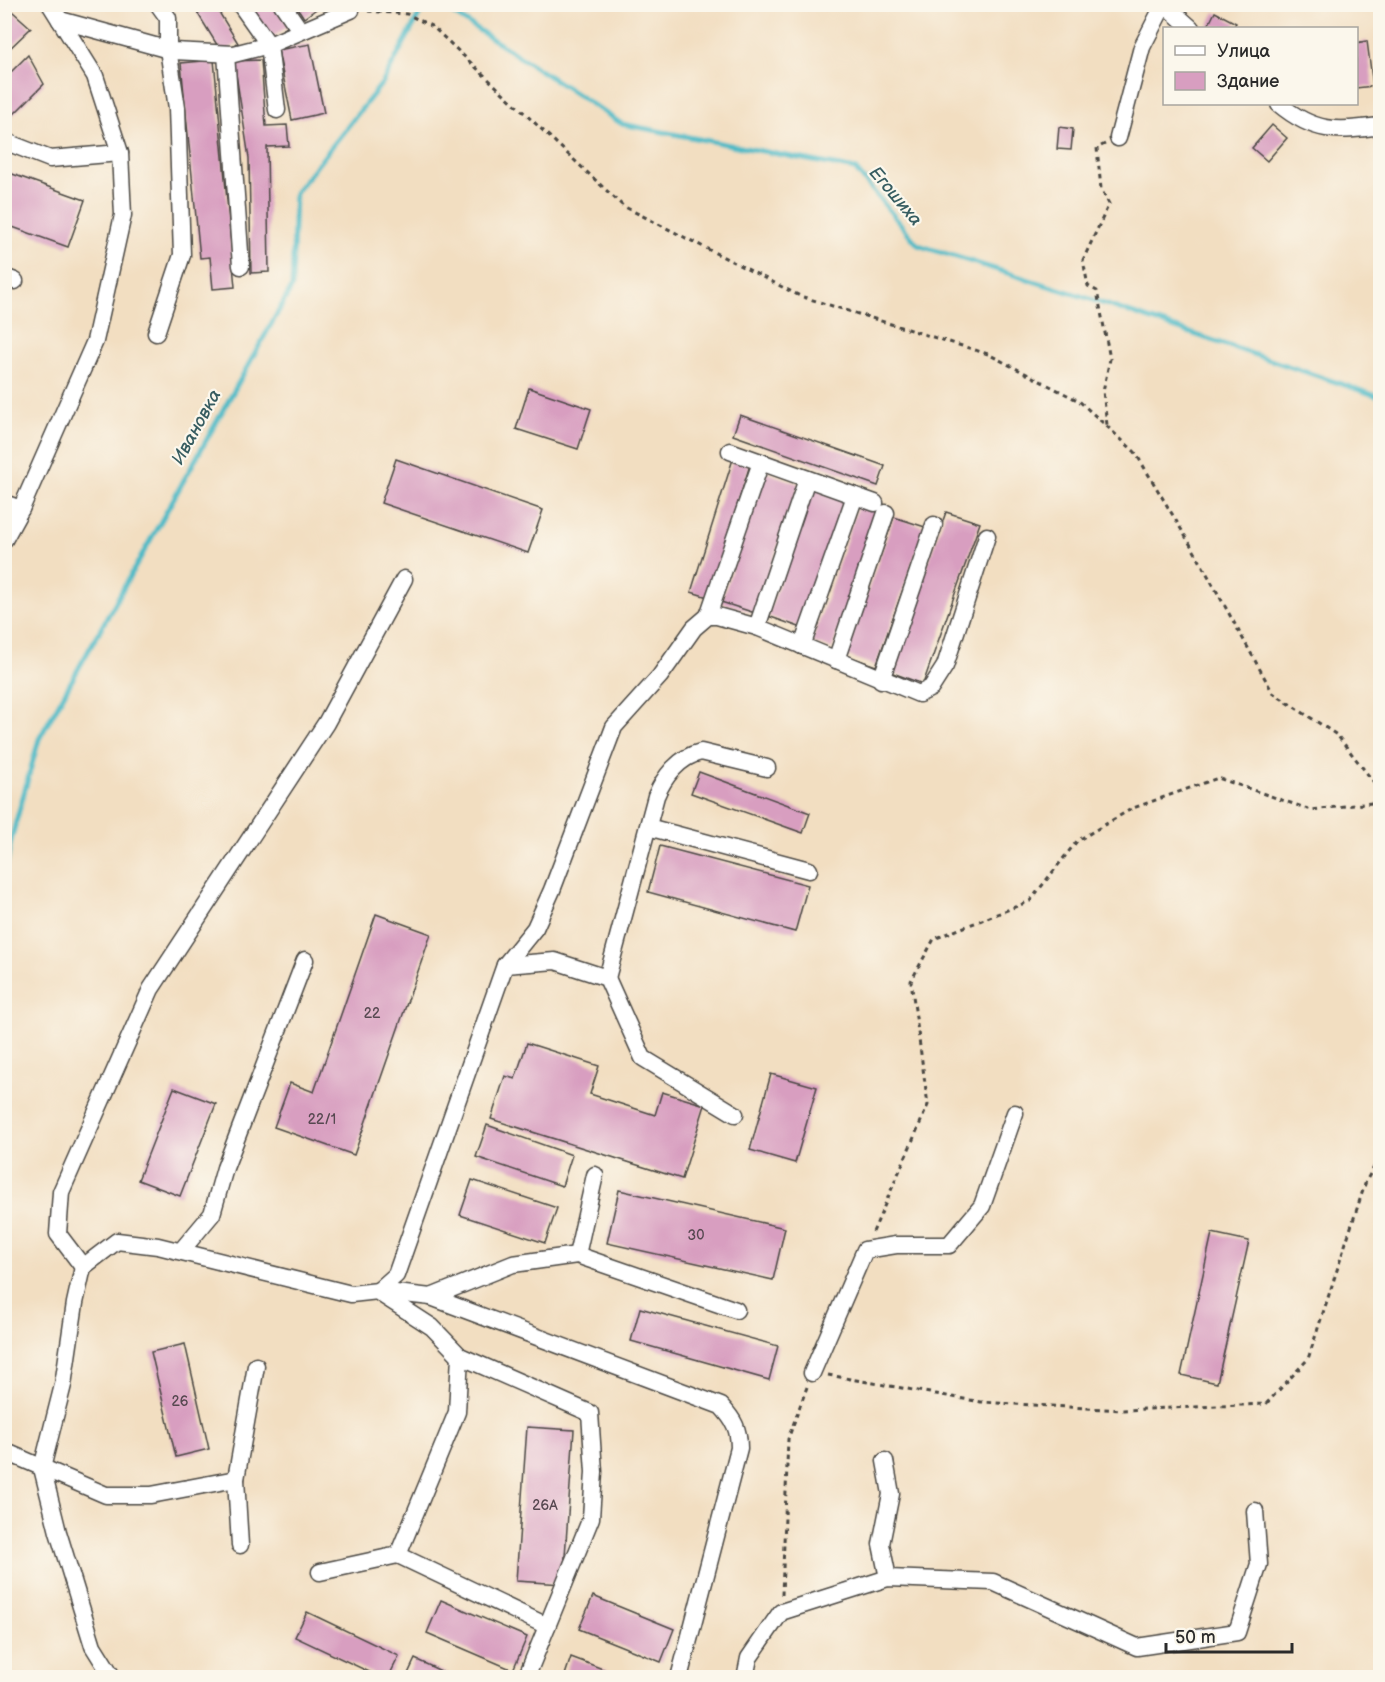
<svg xmlns="http://www.w3.org/2000/svg" width="1385" height="1682" viewBox="0 0 1385 1682" font-family="'Balsamiq Sans',sans-serif">
<style>
.lines{fill:none;stroke-linecap:round;stroke-linejoin:round}
.stream{stroke:#4dbac6;stroke-width:5}
.building{fill:#d89ec0}
.minor-casing{stroke:#494642;stroke-width:19}
.path{stroke:#494642;stroke-width:3;stroke-dasharray:4.5 4.5;stroke-linecap:butt}
.minor{stroke:#fff;stroke-width:16}
.labels{text-anchor:middle;stroke-width:4.5;stroke-linejoin:round;paint-order:stroke}
.number-label{font-size:14px;fill:#564850}
.water-label{font-size:18px;font-style:italic;fill:#375d61;stroke:#fbf7ec}
</style>
<rect width="100%" height="100%" fill="#fbf7ec"/>
<filter id="ink" filterUnits="userSpaceOnUse"><feTurbulence type="fractalNoise" baseFrequency=".0167" numOctaves="2"/><feDisplacementMap in="SourceGraphic" scale="12" xChannelSelector="R" yChannelSelector="G"/><feConvolveMatrix kernelMatrix="1 2 1 2 8 2 1 2 1" color-interpolation-filters="sRGB"/></filter>
<filter id="wash" filterUnits="userSpaceOnUse"><feTurbulence type="fractalNoise" baseFrequency=".008" numOctaves="4" result="noise"/><feDisplacementMap in="SourceGraphic" scale="24" xChannelSelector="R" yChannelSelector="G"/><feGaussianBlur stdDeviation="1.35" result="paint"/><feColorMatrix in="noise" values="0 0 0 0 0 0 0 0 0 0 0 0 0 0 0 0 0 1.4 0 .05"/><feComposite in="paint" operator="in"/></filter>
<g filter="url(#wash)">
<rect width="100%" height="100%" fill="#f2dec1"/>
<g class="lines">
<g class="stream">
<polyline points="439,4 622,124 855,169 918,245 1081,296 1380,397"/>
<polyline points="4,877 12,836 39,739 292,287 295,193 383,82 425,4"/>
</g>
</g>
<g id="blocks">
<g class="building">
<polygon points="4,4 31,28 4,54"/>
<polygon points="192,4 214,4 238,43 222,53"/>
<polygon points="247,4 274,4 288,26 270,39"/>
<polygon points="295,4 323,4 304,18"/>
<polygon points="1215,12 1236,23 1233,28 1208,26"/>
<polygon points="1367,41 1373,86 1356,88 1356,43"/>
<polygon points="310,44 324,113 292,120 278,50"/>
<polygon points="28,55 44,84 4,124 4,79"/>
<polygon points="214,60 235,287 213,289 210,257 200,258 181,63"/>
<polygon points="261,60 266,126 287,125 289,146 267,147 269,272 251,273 249,158 234,61"/>
<polygon points="1272,125 1287,138 1267,161 1252,148"/>
<polygon points="1059,127 1073,129 1071,150 1057,149"/>
<polygon points="4,171 85,200 68,247 4,224"/>
<polygon points="529,388 591,409 578,449 516,429"/>
<polygon points="740,415 885,466 878,486 733,435"/>
<polygon points="396,459 543,510 528,553 381,503"/>
<polygon points="733,459 750,465 708,597 691,592"/>
<polygon points="765,472 799,484 755,613 721,602"/>
<polygon points="812,485 847,497 802,628 768,616"/>
<polygon points="859,503 880,510 832,649 812,642"/>
<polygon points="946,512 980,523 923,684 890,672"/>
<polygon points="894,517 925,527 876,666 845,655"/>
<polygon points="699,772 810,813 803,833 691,793"/>
<polygon points="660,846 808,885 795,932 648,892"/>
<polygon points="376,914 431,934 354,1155 274,1127 290,1083 314,1092"/>
<polygon points="527,1043 599,1066 590,1094 655,1115 662,1092 705,1105 682,1179 491,1119 505,1076 515,1079"/>
<polygon points="771,1074 817,1087 795,1163 750,1150"/>
<polygon points="174,1088 216,1104 180,1196 138,1180"/>
<polygon points="487,1125 572,1155 562,1186 476,1157"/>
<polygon points="472,1180 557,1208 545,1243 460,1215"/>
<polygon points="619,1190 785,1228 773,1280 607,1243"/>
<polygon points="1212,1233 1249,1241 1217,1383 1181,1375"/>
<polygon points="640,1308 778,1346 769,1380 631,1341"/>
<polygon points="185,1344 209,1449 176,1457 151,1352"/>
<polygon points="527,1427 574,1430 563,1584 516,1581"/>
<polygon points="593,1596 674,1629 661,1662 579,1629"/>
<polygon points="441,1600 527,1637 513,1670 427,1633"/>
<polygon points="307,1612 399,1656 388,1678 382,1678 295,1637"/>
<polygon points="571,1657 624,1677 624,1678 564,1678"/>
<polygon points="415,1659 456,1678 406,1678"/>
</g>
</g>
</g>
<g filter="url(#ink)">
<use href="#blocks" fill-opacity="0" stroke="#494642" stroke-width="1.5"/>
<g class="lines">
<defs>
<g id="minor">
<polyline points="240,4 269,45 277,110"/>
<polyline points="282,4 300,30"/>
<polyline points="60,20 173,51 234,54 269,45 351,10 350,4"/>
<polyline points="226,54 241,266"/>
<path d="M1279,104C1314,133 1337,132 1380,126"/>
<polyline points="1118,138 1142,47 1164,4 1191,28"/>
<polyline points="4,141 50,159 120,153"/>
<polyline points="4,277 15,281"/>
<polyline points="156,333 182,255 177,108 168,49 168,18 158,4"/>
<polyline points="730,451 875,503"/>
<polyline points="4,503 21,509"/>
<polyline points="4,540 21,509 95,341 123,215 120,153 95,76 50,4"/>
<polyline points="708,616 761,462"/>
<polyline points="757,627 807,479"/>
<polyline points="802,646 855,496"/>
<polyline points="836,660 886,513"/>
<polyline points="881,680 934,525"/>
<polyline points="648,827 809,870"/>
<polyline points="505,965 555,961 607,978 643,1058 735,1114"/>
<path d="M607,978L656,796C664,777 679,757 701,752L767,768"/>
<polyline points="181,1251 212,1214 225,1168 305,960"/>
<polyline points="577,1255 595,1175"/>
<polyline points="83,1267 58,1234 61,1192 151,989 326,723 404,579"/>
<polyline points="378,1291 396,1275 505,965 535,928 552,890 614,727 660,676 694,628 708,616 717,616 757,627 919,694 931,688 945,666 987,536"/>
<polyline points="381,1294 432,1327 460,1356 590,1413 594,1472 591,1518 526,1678"/>
<path d="M431,1297L721,1406C734,1420 739,1429 739,1448L679,1678"/>
<polyline points="812,1373 865,1250 896,1245 949,1245 982,1206 1015,1113"/>
<polyline points="4,1451 106,1495 151,1495 236,1479"/>
<polyline points="885,1461 891,1494 881,1544 888,1578"/>
<polyline points="240,1545 236,1479 256,1366"/>
<polyline points="398,1555 547,1626"/>
<polyline points="320,1572 398,1555 457,1412 460,1356"/>
<polyline points="113,1678 93,1646 58,1532 42,1468 63,1385 75,1303 83,1267 117,1241 158,1246 351,1294 378,1291 431,1297 513,1264 577,1255 736,1310"/>
<polyline points="745,1678 749,1658 781,1612 888,1578 993,1582 1137,1647 1237,1632 1259,1564 1255,1511"/>
</g>
</defs>
<use href="#minor" class="minor-casing"/>
<g class="path">
<polyline points="368,11 407,14 433,27 623,206 800,296 988,354 1079,401 1135,452 1196,554 1273,693 1337,735 1380,790"/>
<polyline points="1105,144 1097,148 1101,189 1109,204 1083,260 1088,286 1097,291 1110,359 1103,391 1107,425"/>
<polyline points="873,1232 928,1105 911,981 934,939 1030,901 1077,841 1133,808 1218,778 1311,810 1380,802"/>
<polyline points="828,1375 981,1402 1123,1410 1266,1404 1308,1359 1366,1181 1380,1157"/>
<polyline points="782,1595 788,1439 807,1387"/>
</g>
<use href="#minor" class="minor"/>
</g>
</g>
<g class="labels">
<g class="number-label">
<text x="372" y="1018">22</text>
<text x="322" y="1124">22/1</text>
<text x="696" y="1240">30</text>
<text x="180" y="1406">26</text>
<text x="545" y="1510">26А</text>
</g>
<g class="water-label">
<text transform="translate(896 196) rotate(50)" y="6">Егошиха</text>
<text transform="translate(196 427) rotate(-61)" y="6">Ивановка</text>
</g>
</g>
<rect width="1385" height="1682" fill="none" stroke="#fbf7ec" stroke-width="24"/>
<rect x="1163" y="27" width="195" height="78" fill="#fbf7ec" stroke="#a8a59f" stroke-width="1.5"/>
<rect x="1175" y="46" width="30" height="9" fill="#ffffff" stroke="#a8a59f" stroke-width="1.5"/>
<text x="1217" y="57" font-size="18" fill="#2b2b2b">Улица</text>
<rect x="1175" y="72" width="30" height="18" fill="#d89ec0" stroke="#a8a59f" stroke-width="1.5"/>
<text x="1217" y="87" font-size="18" fill="#2b2b2b">Здание</text>
<path d="M1166 1643v9h126v-9" fill="none" stroke="#2b2b2b" stroke-width="3"/>
<text x="1175" y="1643" font-size="18" fill="#2b2b2b" stroke="#fbf7ec" stroke-width="4.5" paint-order="stroke">50 m</text>
</svg>
